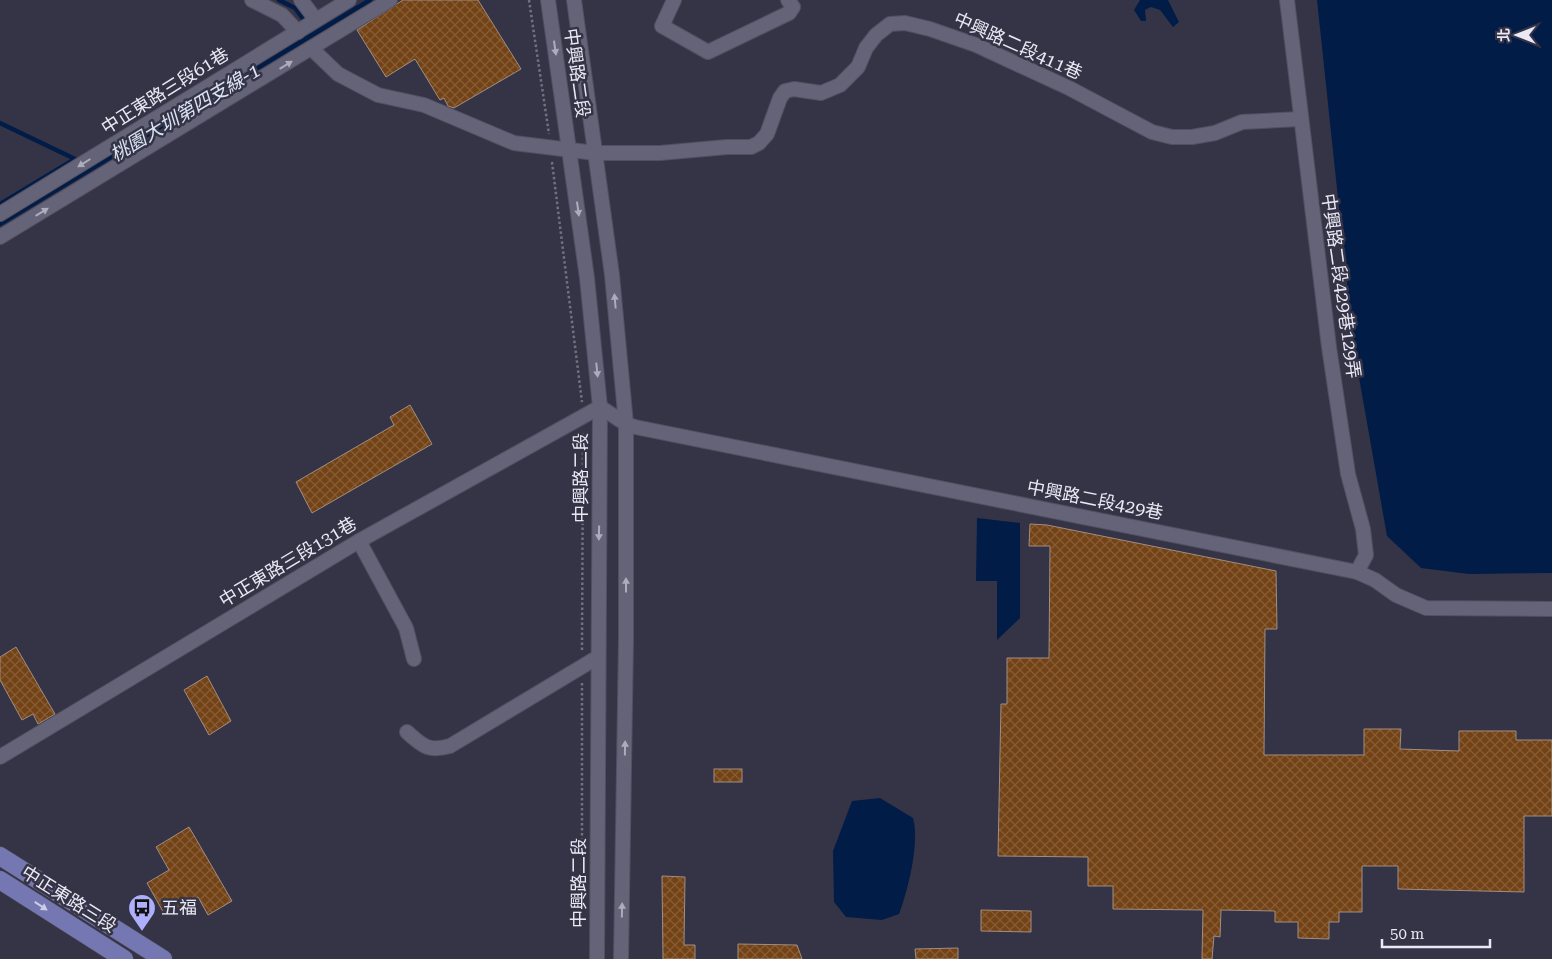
<svg xmlns="http://www.w3.org/2000/svg" width="1552" height="959" viewBox="0 0 1552 959" font-family="'Roboto Serif','Noto Sans TC',serif">
<style>
.water{fill:#001c47}
.lines{fill:none;stroke-linecap:round;stroke-linejoin:round}
.stream{stroke:#001c47;stroke-width:4.5}
.building{fill:url(#building-cross-hatch);stroke:#a28d7f}
.minor-casing{stroke:#525060;stroke-width:16}
.major-casing{stroke:#525060;stroke-width:19}
.path{stroke:#727181;stroke-width:2.5;stroke-dasharray:2.5 2.5;stroke-linecap:butt}
.minor{stroke:#646378;stroke-width:14}
.major{stroke:#7577b2;stroke-width:18}
.oneway{fill:#adacbc}
.oneway2{fill:#cccce4}
.labels{text-anchor:middle;stroke-width:5;stroke-linejoin:round;paint-order:stroke}
.street-label{font-size:18px;fill:#e9e8f4;stroke:#353446}
.poi-label{font-size:18px;fill:#e9e8f4;stroke:#353446;text-anchor:start}
.water-label{font-size:19px;font-style:italic;fill:#dbe5f5;stroke:#353446}
</style>
<defs>
<pattern id="building-cross-hatch" width="8" height="8" patternUnits="userSpaceOnUse" patternTransform="scale(1.25)"><rect width="8" height="8" fill="#734215"/><path d="M0 0l8 8M0 8l8-8" fill="none" stroke="#875d38"/></pattern>
</defs>
<rect width="100%" height="100%" fill="#353446"/>
<g class="water">
<polygon points="1140,0 1168,0 1179,22 1173,27 1160,10 1151,7 1145,10 1146,21 1141,21 1134,10"/>
<polygon points="1317,0 1552,0 1552,573 1469,574 1421,568 1387,536 1354,349"/>
<polygon points="977,518 1020,523 1020,618 997,640 997,581 976,581"/>
<path d="M880,798L913,818C920,842 908,890 899,914L882,920L846,917L834,902L833,851L852,801Z"/>
</g>
<g class="lines">
<g class="stream">
<polyline points="279,0 295,8 304,20"/>
<polyline points="0,123 75,159 0,204"/>
<polyline points="0,224 370,0"/>
</g>
</g>
<g class="building">
<polygon points="403,0 478,0 521,69 454,108 448,106 444,98 440,100 415,59 386,77 357,30"/>
<polygon points="410,405 432,444 312,513 296,482 394,425 390,417"/>
<polygon points="1030,524 1047,525 1276,571 1277,629 1265,629 1264,755 1364,755 1364,729 1401,729 1400,749 1459,751 1459,731 1516,731 1516,740 1552,740 1552,816 1524,816 1524,892 1398,889 1398,866 1362,866 1362,912 1339,912 1339,922 1329,922 1329,939 1298,938 1298,922 1275,922 1275,911 1221,910 1220,937 1214,936 1212,959 1202,959 1203,910 1113,909 1113,886 1088,886 1088,857 998,856 1001,704 1007,704 1007,658 1049,658 1050,546 1029,546"/>
<polygon points="16,647 55,714 38,724 33,714 22,720 0,680 0,657"/>
<polygon points="207,676 231,721 209,735 184,690"/>
<rect x="714" y="769" width="28" height="13"/>
<polygon points="189,827 232,901 208,915 198,897 166,917 147,883 169,870 156,847"/>
<polygon points="662,876 685,877 684,945 695,945 695,959 663,959"/>
<polygon points="981,910 1031,911 1031,932 981,931"/>
<polygon points="738,944 797,945 802,959 738,959"/>
<polygon points="958,948 958,959 916,959 915,949"/>
</g>
<g class="lines">
<defs>
<g id="minor">
<polyline points="252,0 282,15 298,32"/>
<polyline points="301,0 316,20"/>
<polyline points="548,0 587,278 600,407 597,959"/>
<polyline points="574,0 612,275 626,424 626,640 621,959"/>
<polyline points="674,0 662,26 708,52 789,13 793,7 788,0"/>
<polyline points="1287,0 1329,347 1348,474 1363,529 1366,555 1357,572"/>
<polyline points="312,49 338,74 378,95 424,105 514,143 595,153 660,153 727,147 751,147 759,143 767,134 780,98 785,91 794,89 821,93 840,85 858,67 866,48 876,35 890,24 905,23 930,29 976,45 1069,88 1152,132 1172,137 1192,137 1215,133 1242,122 1300,119"/>
<polyline points="0,214 349,0"/>
<polyline points="0,237 390,0"/>
<polyline points="359,541 406,628 414,659"/>
<path d="M407,732C423,746 428,752 450,746L598,657"/>
<polyline points="0,757 359,541 600,407 626,424 635,427 1357,572 1375,580 1396,595 1426,608 1552,609"/>
</g>
<g id="major">
<polyline points="0,856 163,959"/>
<polyline points="0,880 124,959"/>
</g>
</defs>
<use href="#minor" class="minor-casing"/>
<use href="#major" class="major-casing"/>
<g class="path">
<polyline points="529,0 549,134"/>
<polyline points="552,162 582,402"/>
<polyline points="582,650 583,433"/>
<polyline points="582,683 582,888"/>
</g>
<use href="#minor" class="minor"/>
<use href="#major" class="major"/>
</g>
<defs><path id="oneway-solid" d="M-6-.8H1V-3.2L6.5 0L1 3.2V.8H-6Z" transform="scale(1.25)"/></defs>
<g class="oneway">
<use href="#oneway-solid" transform="translate(555 48) rotate(82)"/>
<use href="#oneway-solid" transform="translate(286 65) rotate(-31)"/>
<use href="#oneway-solid" transform="translate(84 163) rotate(148)"/>
<use href="#oneway-solid" transform="translate(578 209) rotate(82)"/>
<use href="#oneway-solid" transform="translate(42 212) rotate(-31)"/>
<use href="#oneway-solid" transform="translate(615 301) rotate(-95)"/>
<use href="#oneway-solid" transform="translate(597 370) rotate(84)"/>
<use href="#oneway-solid" transform="translate(599 533) rotate(91)"/>
<use href="#oneway-solid" transform="translate(626 585) rotate(-90)"/>
<use href="#oneway-solid" transform="translate(625 748) rotate(-89)"/>
<use href="#oneway-solid" transform="translate(622 910) rotate(-89)"/>
</g>
<use class="oneway2" href="#oneway-solid" transform="translate(41 906) rotate(33)"/>
<defs>
<symbol id="bus-pin" viewBox="-11 -11 22 30"><path d="M0 17L-7.5 6A9.5 9.5 0 1 1 7.5 6Z" fill="#afaefa" stroke="#353446"/><path d="M-5-6H5V4H4V6H2V4H-2V6H-4V4H-5ZM-3.5-4V0h7V-4ZM-3.5 1.2v1.5H-2V1.2ZM2 1.2v1.5H3.5V1.2Z" fill="#111"/></symbol>
</defs>
<g fill-rule="evenodd">
<use href="#bus-pin" x="126" y="892" width="32" height="43"/>
</g>
<g class="labels">
<g class="street-label">
<text transform="translate(1018 46) rotate(24)" y="6">中興路二段411巷</text>
<text transform="translate(577 73) rotate(82)" y="6">中興路二段</text>
<text transform="translate(165 91) rotate(-32)" y="6">中正東路三段61巷</text>
<text transform="translate(1341 286) rotate(82)" y="6">中興路二段429巷129弄</text>
<text transform="translate(581 478) rotate(-90)" y="6">中興路二段</text>
<text transform="translate(1095 500) rotate(11)" y="6">中興路二段429巷</text>
<text transform="translate(288 562) rotate(-31)" y="6">中正東路三段131巷</text>
<text transform="translate(579 883) rotate(-90)" y="6">中興路二段</text>
<text transform="translate(69 899) rotate(32)" y="6">中正東路三段</text>
</g>
<g class="poi-label">
<text x="161" y="914">五福</text>
</g>
<g class="water-label">
<text transform="translate(185 112) rotate(-31)" y="7">桃園大圳第四支線-1</text>
</g>
</g>
<g transform="translate(1517 35) rotate(270)" stroke="#353446" stroke-width="4" paint-order="stroke">
<path d="M0-4L9 19L0 12L-9 19Z" fill="#e9e8f4"/>
<text y="-8" font-size="14" font-weight="bold" text-anchor="middle" fill="#e9e8f4">北</text>
</g>
<path d="M1382 939v8h108v-8" fill="none" stroke="#e9e8f4" stroke-width="2.5"/>
<text x="1390" y="939" font-size="15" fill="#e9e8f4" stroke="#353446" stroke-width="4" paint-order="stroke">50 m</text>
</svg>
